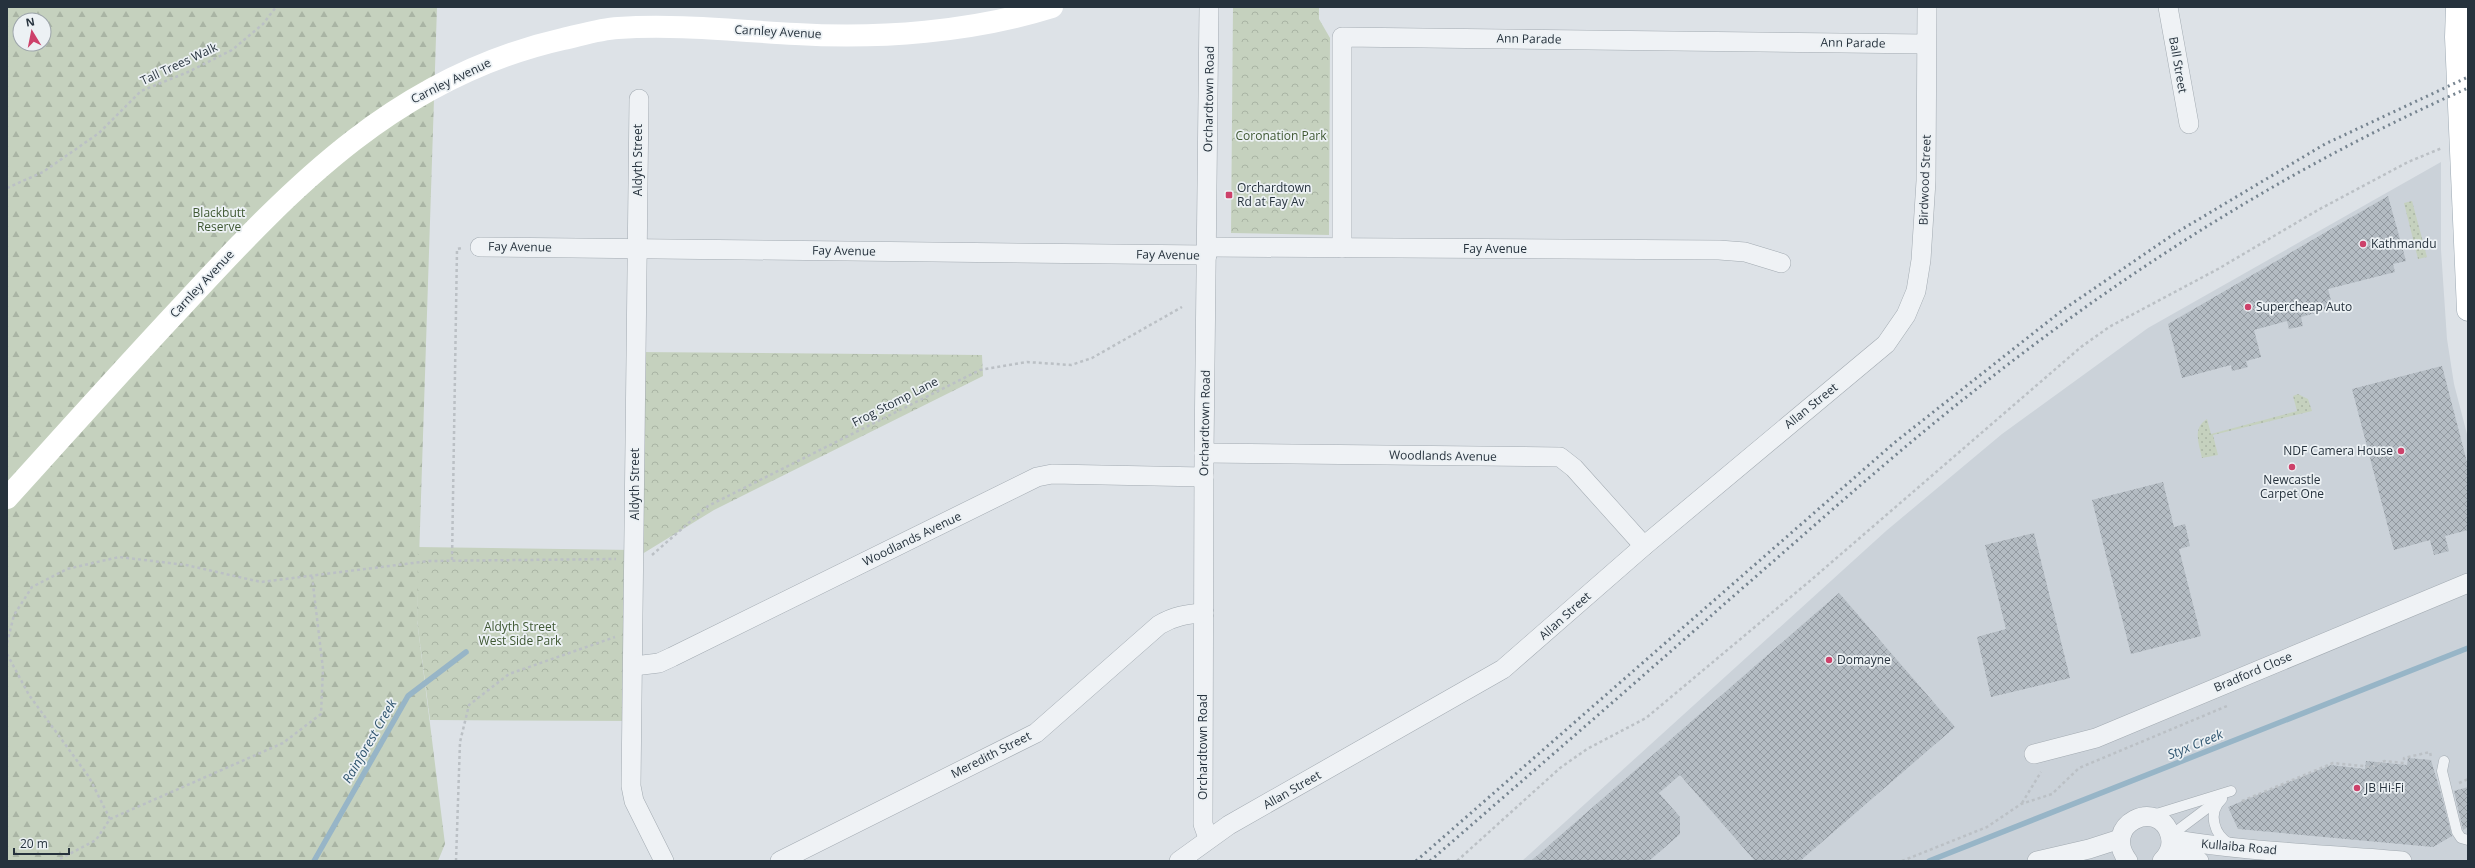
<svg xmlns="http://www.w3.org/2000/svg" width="2475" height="868" viewBox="0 0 2475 868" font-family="'Open Sans',sans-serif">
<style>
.built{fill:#cbd2d9}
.forest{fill:url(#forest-firs);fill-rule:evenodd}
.park{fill:url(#park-crowns)}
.garden{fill:url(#garden-dots)}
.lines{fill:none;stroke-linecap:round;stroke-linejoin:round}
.stream{stroke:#97b5c7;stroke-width:5.5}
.building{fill:url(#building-cross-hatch)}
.service-casing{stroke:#a2aab1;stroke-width:11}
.minor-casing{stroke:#a2aab1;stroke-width:20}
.primary-casing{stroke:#9ca8b2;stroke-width:23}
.path{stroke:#bbc0c5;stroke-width:2.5;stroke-dasharray:3 3;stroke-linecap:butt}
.service{stroke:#eff2f5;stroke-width:10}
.minor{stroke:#eff2f5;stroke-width:19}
.secondary{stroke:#fff;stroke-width:22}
.primary{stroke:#fff;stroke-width:22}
.rail{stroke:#768490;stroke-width:3;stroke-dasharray:2 4;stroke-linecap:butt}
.poi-dot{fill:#cd416a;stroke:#ecf1f4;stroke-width:1.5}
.labels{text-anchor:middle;stroke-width:3.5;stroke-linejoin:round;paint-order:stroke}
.street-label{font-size:12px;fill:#26323d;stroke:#ecf1f4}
.park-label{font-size:12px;fill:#405934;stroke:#ecf1f4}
.poi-label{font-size:12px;fill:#26323d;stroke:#ecf1f4;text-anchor:start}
.water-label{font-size:13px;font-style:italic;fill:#315670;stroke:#ecf1f4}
</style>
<defs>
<pattern id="forest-firs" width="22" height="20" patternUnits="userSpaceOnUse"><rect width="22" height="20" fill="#c5d1be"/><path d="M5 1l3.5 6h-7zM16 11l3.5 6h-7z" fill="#a9b4a4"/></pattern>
<pattern id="park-crowns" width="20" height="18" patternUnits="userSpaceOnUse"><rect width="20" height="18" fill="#c5d1be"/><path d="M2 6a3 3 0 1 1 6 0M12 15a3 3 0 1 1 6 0" fill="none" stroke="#a9b4a4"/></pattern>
<pattern id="garden-dots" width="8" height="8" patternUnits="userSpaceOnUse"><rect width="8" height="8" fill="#c5d1be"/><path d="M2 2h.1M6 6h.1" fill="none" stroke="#a9b4a4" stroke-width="1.8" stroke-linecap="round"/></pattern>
<pattern id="building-cross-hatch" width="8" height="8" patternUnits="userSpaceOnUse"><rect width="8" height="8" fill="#b4bcc3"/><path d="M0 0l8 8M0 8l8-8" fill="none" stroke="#9299a0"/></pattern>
</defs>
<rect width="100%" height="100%" fill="#dde2e7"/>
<polygon class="built" points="2441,162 2441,250 2447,339 2454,384 2468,438 2468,861 1522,861 1886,531 2002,434 2148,328"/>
<path class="forest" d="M7,7H437L417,620L445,844L438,861H7ZM20,20H44V44H20Z"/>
<g class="park">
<polygon points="1233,7 1319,7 1319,19 1330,38 1329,235 1231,233"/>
<polygon points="637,352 982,355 983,376 714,510 634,559 633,721 430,720 417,620 418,547 634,550"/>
</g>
<g class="garden">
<polygon points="2412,201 2427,257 2418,259 2404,203"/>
<path d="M2298,394L2308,399L2312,411L2213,435L2218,455L2202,458C2199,444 2192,428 2207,419L2211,434L2297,411L2293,396Z"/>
</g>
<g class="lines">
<g class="stream">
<polyline points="314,861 408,696 466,652"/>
<polyline points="1929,861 2468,648"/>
</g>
</g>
<g class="building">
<polygon points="2388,196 2406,261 2393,264 2395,272 2328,289 2333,308 2301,317 2303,326 2289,329 2287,321 2254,330 2261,357 2246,361 2248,367 2232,371 2231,365 2182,378 2168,324"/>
<polygon points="2442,366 2468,466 2468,530 2445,536 2449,551 2434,555 2430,540 2394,550 2352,389"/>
<polygon points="2163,482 2174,527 2185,524 2190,546 2179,549 2201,636 2131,654 2092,500"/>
<polygon points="2034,533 2070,678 1991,697 1977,637 2006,629 1985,545"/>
<polygon points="1839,593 1955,727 1800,861 1755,861 1680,775 1659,793 1680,817 1680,834 1649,861 1531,861"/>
<polygon points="2408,758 2431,760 2441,794 2452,836 2433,847 2238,829 2228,807 2331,765 2365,769 2366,761 2407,765"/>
<polygon points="2468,787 2468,827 2463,830 2454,791"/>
</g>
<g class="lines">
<defs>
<g id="service">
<polyline points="2444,761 2442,771 2457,832 2461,838 2468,840"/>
<path d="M2222,799C2207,813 2214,835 2230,844"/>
<polyline points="2150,816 2231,791"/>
<polyline points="2170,836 2222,797"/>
</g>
<g id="minor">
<polyline points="2168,7 2189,124"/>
<polyline points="639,99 631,786 634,801 664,861"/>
<polyline points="480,247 1207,255"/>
<polyline points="1207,247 1719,250 1745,252 1781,263"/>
<polyline points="1342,248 1342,37 1926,44"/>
<polyline points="1204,453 1560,457 1574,468 1644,546"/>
<polyline points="634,666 659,663 672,657 1037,477 1052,474 1204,477"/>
<polyline points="2034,754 2096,738 2468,583"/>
<polyline points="1208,838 1203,824 1204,453 1209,7"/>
<path d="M2171,839C2247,852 2325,854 2402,861"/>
<polyline points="2168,855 2199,861"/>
<path d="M780,861L1036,733L1159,625C1174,616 1187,614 1204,613"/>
<polyline points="1179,861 1229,825 1503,669 1644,546 1886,344 1906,315 1916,291 1921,260 1926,181 1927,7"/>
<polyline points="2037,861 2089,849 2120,839"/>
<path d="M2128,861C2100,824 2159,797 2170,835C2173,845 2169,854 2162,861"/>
</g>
<polyline id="primary" points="2457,7 2456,37 2468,310"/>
</defs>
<use href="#service" class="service-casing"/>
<use href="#minor" class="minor-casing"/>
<use href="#primary" class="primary-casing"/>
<g class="path">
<polyline points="7,188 43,172 99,133 141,91 188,72 232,50 263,24 276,7"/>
<polyline points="652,555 708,506 980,370 1027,362 1071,365 1092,358 1182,307"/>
<polyline points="452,560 457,249 463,248"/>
<polyline points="7,643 14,615 32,587 67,569 119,557 186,565 261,582 429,561 616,559"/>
<polyline points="7,654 29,695 89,777 110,819 96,840 56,861"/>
<polyline points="2459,783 2468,779"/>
<polyline points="2242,801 2333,763 2372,767 2384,761 2404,763 2404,758 2430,752 2431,757"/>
<polyline points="2022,803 2041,772"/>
<polyline points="110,819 283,743 321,714 323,669 312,576"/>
<polyline points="456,861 460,742 469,705 509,674 615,637"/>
<polyline points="1457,861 1560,768 1587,749 1646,718 1811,580 2081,347 2109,327 2218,269 2318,210 2408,162 2442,148"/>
<polyline points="1902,861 1987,827 2021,804 2052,794 2079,768 2227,706"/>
</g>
<use href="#service" class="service"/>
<use href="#minor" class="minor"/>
<path class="secondary" d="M7,498C66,433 125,367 186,302C295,184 399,76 563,39C581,35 600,29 618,28C678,24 736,31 796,34C880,39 972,32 1052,7"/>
<use href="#primary" class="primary"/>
<g class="rail">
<polyline points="1416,861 1894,443 2064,309 2174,234 2325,144 2468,77"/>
<path d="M1430,861C1530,774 1631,687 1730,599C1811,529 1890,457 1974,391C2125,271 2291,166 2468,88"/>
</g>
</g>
<g class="poi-dot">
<rect x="1225" y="191" width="8" height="8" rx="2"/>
<circle cx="2363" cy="244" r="4"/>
<circle cx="2248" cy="307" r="4"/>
<circle cx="2401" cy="451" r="4"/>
<circle cx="2292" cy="467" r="4"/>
<circle cx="1829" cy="660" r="4"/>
<circle cx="2357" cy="788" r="4"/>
</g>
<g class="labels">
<g class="street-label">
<text transform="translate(778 32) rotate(3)" y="4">Carnley Avenue</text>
<text transform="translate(1529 39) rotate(1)" y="4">Ann Parade</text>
<text transform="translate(1853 43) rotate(1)" y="4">Ann Parade</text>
<text transform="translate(179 64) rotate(-25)" y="4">Tall Trees Walk</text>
<text transform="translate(2178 65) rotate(80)" y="4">Ball Street</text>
<text transform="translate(451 81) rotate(-26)" y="4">Carnley Avenue</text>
<text transform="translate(1209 99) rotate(-89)" y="4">Orchardtown Road</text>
<text transform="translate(638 160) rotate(-90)" y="4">Aldyth Street</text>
<text transform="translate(1925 180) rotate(-88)" y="4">Birdwood Street</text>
<text transform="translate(520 247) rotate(1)" y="4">Fay Avenue</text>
<text x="1495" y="253">Fay Avenue</text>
<text transform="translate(844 251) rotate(1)" y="4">Fay Avenue</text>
<text transform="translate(1168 255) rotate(1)" y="4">Fay Avenue</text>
<text transform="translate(202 284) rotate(-47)" y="4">Carnley Avenue</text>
<text transform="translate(895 402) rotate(-27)" y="4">Frog Stomp Lane</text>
<text transform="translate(1811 406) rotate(-39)" y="4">Allan Street</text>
<text transform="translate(1205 423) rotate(-89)" y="4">Orchardtown Road</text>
<text transform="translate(1443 456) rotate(1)" y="4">Woodlands Avenue</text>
<text transform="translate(635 484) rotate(-90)" y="4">Aldyth Street</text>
<text transform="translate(912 539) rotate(-26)" y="4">Woodlands Avenue</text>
<text transform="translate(1565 616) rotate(-42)" y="4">Allan Street</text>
<text transform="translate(2253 672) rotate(-23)" y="4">Bradford Close</text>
<text transform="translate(1203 747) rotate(-90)" y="4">Orchardtown Road</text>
<text transform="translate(991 755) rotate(-27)" y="4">Meredith Street</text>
<text transform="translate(1292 790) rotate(-30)" y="4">Allan Street</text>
<text transform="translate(2239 847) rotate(5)" y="4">Kullaiba Road</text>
</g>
<g class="park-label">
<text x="1281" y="140">Coronation Park</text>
<text x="219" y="217">Blackbutt<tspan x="219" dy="14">Reserve</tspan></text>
<text x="520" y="631">Aldyth Street<tspan x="520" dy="14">West Side Park</tspan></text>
</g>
<g class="poi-label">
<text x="1237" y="192">Orchardtown<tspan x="1237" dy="14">Rd at Fay Av</tspan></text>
<text x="2371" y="248">Kathmandu</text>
<text x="2256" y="311">Supercheap Auto</text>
<text x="2393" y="455" text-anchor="end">NDF Camera House</text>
<text x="2292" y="484" text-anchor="middle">Newcastle<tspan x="2292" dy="14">Carpet One</tspan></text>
<text x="1837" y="664">Domayne</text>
<text x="2365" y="792">JB Hi-Fi</text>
</g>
<g class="water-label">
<text transform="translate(369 741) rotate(-60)" y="5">Rainforest Creek</text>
<text transform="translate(2195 744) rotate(-22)" y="5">Styx Creek</text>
</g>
</g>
<rect width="2475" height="868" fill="none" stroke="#26323d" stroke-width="16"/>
<g transform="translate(32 32) rotate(350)"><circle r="19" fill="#ecf1f4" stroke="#9da5ab"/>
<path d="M0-3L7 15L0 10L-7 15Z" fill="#cd416a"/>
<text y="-6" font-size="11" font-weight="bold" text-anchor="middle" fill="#26323d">N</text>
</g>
<path d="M14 848v6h55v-6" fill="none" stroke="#26323d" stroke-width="2"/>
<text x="20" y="848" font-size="12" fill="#26323d" stroke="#ecf1f4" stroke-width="3" paint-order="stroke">20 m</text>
</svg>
